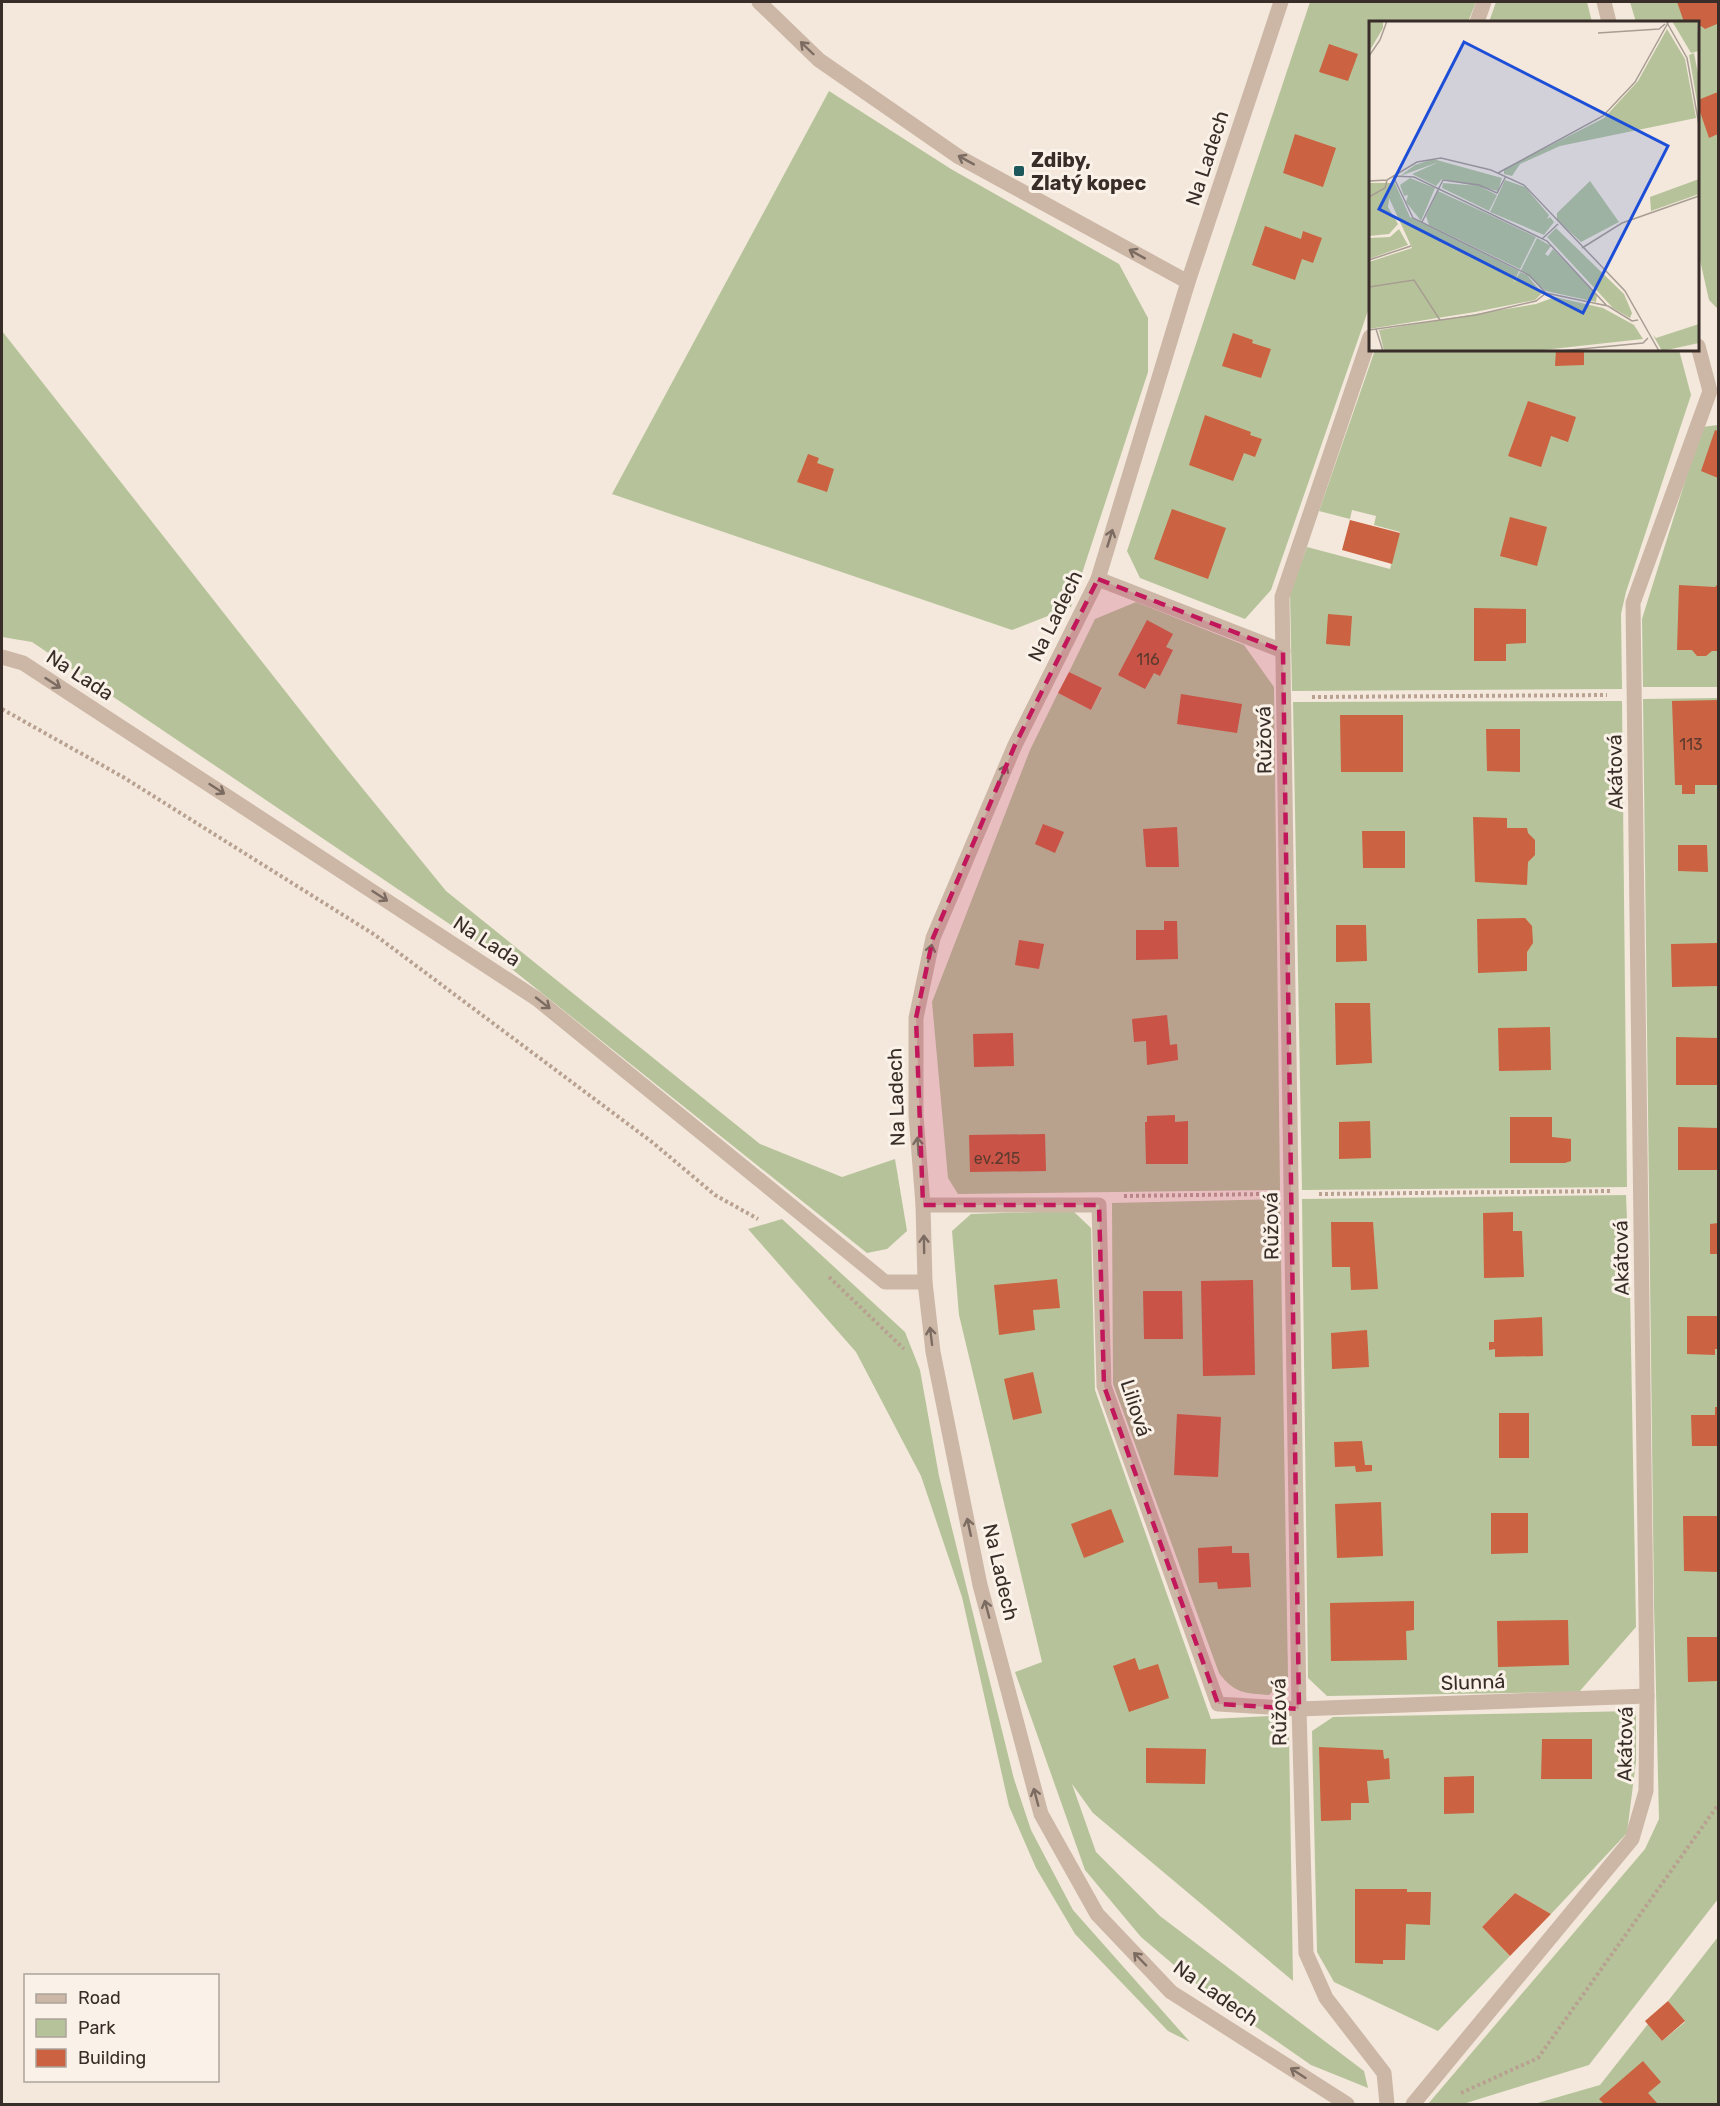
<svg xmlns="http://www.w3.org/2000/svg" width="1720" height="2106" viewBox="0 0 1720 2106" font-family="Rubik,sans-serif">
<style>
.green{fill:#b6c39a}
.building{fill:#cb6241}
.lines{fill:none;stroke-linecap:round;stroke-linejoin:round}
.path{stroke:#b8a191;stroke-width:4;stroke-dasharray:3 3;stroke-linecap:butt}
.street{stroke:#ccb7a7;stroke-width:15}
.oneway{stroke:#7b6b61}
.marked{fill:#c2185b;fill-opacity:0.2;stroke:#c2185b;stroke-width:4.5;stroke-dasharray:12 8;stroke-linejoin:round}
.poi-dot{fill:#1b575b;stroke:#faf2e8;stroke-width:2}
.labels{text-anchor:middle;stroke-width:6;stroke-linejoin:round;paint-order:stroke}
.number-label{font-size:16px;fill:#5d3a2e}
.street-label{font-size:20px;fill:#382d28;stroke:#faf2e8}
.poi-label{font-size:20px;font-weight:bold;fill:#382d28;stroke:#faf2e8;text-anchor:start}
.inset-road{fill:none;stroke:#a89d93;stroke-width:1.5}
.view{fill:#1d4ed8;fill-opacity:0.15;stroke:#1d4ed8;stroke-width:3}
.inset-edge{fill:none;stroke:#382d28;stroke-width:3}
</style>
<rect width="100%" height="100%" fill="#f3e8db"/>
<g class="green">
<polygon points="1310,2 1476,2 1468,22 1370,22 1370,305 1271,590 1245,619 1140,578 1127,551"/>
<polygon points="1496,2 1587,2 1592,22 1489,22"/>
<polygon points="1630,2 1718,2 1718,309 1709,300 1698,251 1698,22 1636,22"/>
<polygon points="829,91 951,169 1119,264 1148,318 1148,372 1071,607 1012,630 612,494"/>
<polygon points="2,331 337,757 446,891 760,1144 842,1177 895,1159 907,1231 887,1249 867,1253 488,950 32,642 2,637"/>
<polygon points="1375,350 1679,350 1691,395 1626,592 1621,614 1622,689 1292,691 1290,593 1307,547 1390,569 1400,532 1374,525 1376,516 1352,510 1350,519 1319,511"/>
<polygon points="1718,425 1718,687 1643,687 1642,619 1702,427"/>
<polygon points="1136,602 1244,645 1274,687 1280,1190 958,1194 948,1178 932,1002 1030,750 1058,693 1091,710 1102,689 1069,672 1095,619"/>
<polygon points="1718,698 1718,1899 1589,2065 1463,2104 1428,2104 1645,1849 1659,1819 1654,1605 1643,699"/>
<polygon points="1622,701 1627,1187 1302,1190 1293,702"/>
<polygon points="1626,1195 1630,1290 1636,1627 1579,1692 1327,1696 1308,1678 1302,1199"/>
<path d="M1280,1199L1288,1677L1269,1695C1245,1693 1235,1694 1219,1673L1113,1384L1112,1203Z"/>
<polygon points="1073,1211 1091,1228 1095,1390 1211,1719 1270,1716 1289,1734 1293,1981 1093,1813 1072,1784 1096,1852 1160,1916 1364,2071 1368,2088 1311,2065 1207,1993 1141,1937 1085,1870 1015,1672 1042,1662 959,1315 952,1231 971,1214"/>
<polygon points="782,1219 905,1332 920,1370 939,1476 1014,1779 1031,1830 1073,1910 1190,2042 1168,2031 1075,1934 1036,1868 1009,1806 962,1597 921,1476 856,1352 748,1229"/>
<polygon points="1636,1711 1636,1761 1627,1833 1551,1914 1515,1893 1482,1927 1510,1956 1438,2031 1334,1982 1317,1952 1312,1731 1333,1717"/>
<polygon points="1718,1937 1718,2104 1534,2104 1600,2085 1648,2024 1662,2041 1685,2022 1668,2001"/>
</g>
<g class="building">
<polygon points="1677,2 1718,2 1717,24 1705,29 1701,26 1698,27 1698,22 1684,22"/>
<polygon points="1329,44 1358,54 1348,81 1319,72"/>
<polygon points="1718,92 1718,134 1709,138 1698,106 1698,100"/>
<polygon points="1295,134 1336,148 1323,187 1283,173"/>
<polygon points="1265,226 1301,239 1303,231 1322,238 1313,263 1302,259 1295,280 1252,265"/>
<polygon points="1233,333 1253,340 1252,343 1271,349 1261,378 1222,366"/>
<polygon points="1556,350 1584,350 1584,365 1555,366"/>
<polygon points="1528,401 1576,417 1568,442 1551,436 1541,467 1508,456"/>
<polygon points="1205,415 1251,432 1250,435 1262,439 1255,457 1244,453 1233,481 1189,465"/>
<polygon points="1715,430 1718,431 1718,478 1701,471"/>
<polygon points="808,454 819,458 817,463 834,469 827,492 797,482"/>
<polygon points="1172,509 1226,528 1208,579 1154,559"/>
<polygon points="1510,517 1547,527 1537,566 1500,556"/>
<polygon points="1350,520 1400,533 1392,564 1342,550"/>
<polygon points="1718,584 1718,651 1712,651 1706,656 1697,656 1692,650 1677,650 1679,585 1715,587"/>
<polygon points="1474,608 1526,609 1526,643 1506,644 1506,661 1474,661"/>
<polygon points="1328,614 1352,616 1350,646 1326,644"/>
<polygon points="1147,620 1173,634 1166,647 1173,650 1160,676 1154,673 1145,689 1118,675"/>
<polygon points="1069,672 1102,688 1091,710 1058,693"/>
<polygon points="1181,694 1242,704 1237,733 1177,724"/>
<polygon points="1718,700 1718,785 1695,785 1695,794 1682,794 1682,785 1675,785 1672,701"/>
<polygon points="1340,715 1403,715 1403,772 1341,772"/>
<polygon points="1486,729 1520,729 1520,772 1487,771"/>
<polygon points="1473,817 1507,818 1507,828 1527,828 1528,833 1535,840 1535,855 1528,862 1527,885 1475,882"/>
<polygon points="1043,824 1064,832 1055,853 1035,844"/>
<polygon points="1177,827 1179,867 1146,867 1143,829"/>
<polygon points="1362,831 1405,831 1405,868 1363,868"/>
<polygon points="1678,845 1707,845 1708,872 1678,871"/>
<polygon points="1525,918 1532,926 1533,943 1527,952 1527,971 1478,973 1477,919"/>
<polygon points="1164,921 1177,921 1178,959 1136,960 1136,930 1164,930"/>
<polygon points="1336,925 1366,925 1367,961 1336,962"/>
<polygon points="1019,940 1044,944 1039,969 1015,965"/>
<polygon points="1718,943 1718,986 1672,987 1671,944"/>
<polygon points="1335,1003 1370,1003 1372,1063 1336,1065"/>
<polygon points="1167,1015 1170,1045 1177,1044 1178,1060 1147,1065 1146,1041 1134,1042 1132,1019"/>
<polygon points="1550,1027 1551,1070 1499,1071 1498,1028"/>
<polygon points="1013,1033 1014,1066 974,1067 973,1034"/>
<polygon points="1676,1037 1718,1038 1718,1085 1676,1085"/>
<polygon points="1175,1115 1175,1122 1188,1121 1188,1164 1146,1164 1145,1122 1147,1122 1147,1116"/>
<polygon points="1510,1117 1552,1117 1552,1137 1571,1139 1571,1161 1565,1163 1510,1163"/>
<polygon points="1370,1121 1371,1158 1339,1159 1339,1122"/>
<polygon points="1678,1127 1718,1128 1718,1170 1678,1170"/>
<polygon points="1045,1134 1046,1171 970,1172 969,1135"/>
<polygon points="1513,1212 1513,1231 1522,1231 1524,1277 1484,1278 1483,1213"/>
<polygon points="1331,1222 1373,1222 1378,1289 1351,1290 1350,1267 1332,1267"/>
<polygon points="1718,1223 1718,1254 1710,1254 1710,1224"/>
<polygon points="1057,1279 1060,1308 1033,1310 1035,1330 999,1335 994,1285"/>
<polygon points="1253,1280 1255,1375 1203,1376 1201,1281"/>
<polygon points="1143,1291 1182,1291 1183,1339 1144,1339"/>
<polygon points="1687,1316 1718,1316 1718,1349 1715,1349 1715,1355 1687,1354"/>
<polygon points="1542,1317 1543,1356 1495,1357 1495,1349 1489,1350 1489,1342 1494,1342 1494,1320"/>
<polygon points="1367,1330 1369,1367 1332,1369 1331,1333"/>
<polygon points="1033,1372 1042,1413 1013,1420 1004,1379"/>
<polygon points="1715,1407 1718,1407 1718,1446 1692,1446 1691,1415 1715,1415"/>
<rect x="1499" y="1413" width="30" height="45"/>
<polygon points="1177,1414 1221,1417 1218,1477 1174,1475"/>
<polygon points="1362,1441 1365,1465 1372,1465 1372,1471 1356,1472 1355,1466 1335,1467 1334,1442"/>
<polygon points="1381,1502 1383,1556 1337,1558 1335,1504"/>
<polygon points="1111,1509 1124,1542 1084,1558 1071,1524"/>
<polygon points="1491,1513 1528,1513 1528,1553 1491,1554"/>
<polygon points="1683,1516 1718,1516 1718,1572 1684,1571"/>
<polygon points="1232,1546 1232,1553 1249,1553 1251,1587 1218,1589 1217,1582 1199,1583 1198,1548"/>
<polygon points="1414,1601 1414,1630 1406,1631 1407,1660 1331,1661 1330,1603"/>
<polygon points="1568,1620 1569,1665 1498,1667 1497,1621"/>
<polygon points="1687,1637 1718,1637 1718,1681 1688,1682"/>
<polygon points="1135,1658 1139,1670 1158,1664 1169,1698 1129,1712 1113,1666"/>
<polygon points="1542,1739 1592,1739 1592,1779 1541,1779"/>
<polygon points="1319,1747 1383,1750 1384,1759 1389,1758 1390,1779 1367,1781 1369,1803 1351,1803 1351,1820 1321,1821"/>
<polygon points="1146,1748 1206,1749 1205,1784 1146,1783"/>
<polygon points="1474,1776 1474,1813 1444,1814 1444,1777"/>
<polygon points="1355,1889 1407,1889 1407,1892 1431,1892 1430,1925 1406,1924 1405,1960 1383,1960 1383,1964 1355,1963"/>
<polygon points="1515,1893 1551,1914 1510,1956 1482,1927"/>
<polygon points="1668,2001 1685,2021 1662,2041 1645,2021"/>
<polygon points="1643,2061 1661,2082 1648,2093 1658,2104 1604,2104 1599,2099"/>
</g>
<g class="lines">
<g class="path">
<polyline points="1312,697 1607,695"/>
<polyline points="2,709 123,777 375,935 652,1142 715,1195 758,1219"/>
<polyline points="1319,1194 1612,1191"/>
<polyline points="1124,1196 1264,1194"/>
<polyline points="829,1277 904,1349"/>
<polyline points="1461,2093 1538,2058 1718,1805"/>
</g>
<g class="street">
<polyline points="759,2 819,60 959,157 1188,282"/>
<polyline points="1281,2 1188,282 1098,579 1015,745 933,938 916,1018 916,1115 923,1205 925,1282 933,1352 980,1585 1041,1814 1097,1914 1171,1992 1347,2104"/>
<polyline points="1604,2 1609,22"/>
<polyline points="1477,22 1484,2"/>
<polyline points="1370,337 1282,597 1299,1709 1306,1953 1326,1998 1384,2073 1387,2104"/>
<polyline points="1098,579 1283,651"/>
<polyline points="2,657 23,663 537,999 885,1282 925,1282"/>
<polyline points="923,1205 1099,1205 1104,1386 1218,1704 1299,1709 1647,1696"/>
<polyline points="1413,2104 1632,1839 1646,1791 1647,1696 1633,603 1710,391 1698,346"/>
</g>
</g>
<defs><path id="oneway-shaft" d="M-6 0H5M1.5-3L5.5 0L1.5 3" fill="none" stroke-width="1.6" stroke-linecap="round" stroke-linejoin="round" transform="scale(1.5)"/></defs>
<g class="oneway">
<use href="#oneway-shaft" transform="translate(807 48) rotate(-136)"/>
<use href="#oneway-shaft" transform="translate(966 160) rotate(-151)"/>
<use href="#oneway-shaft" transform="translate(1137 254) rotate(-151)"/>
<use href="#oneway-shaft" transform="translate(1110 538) rotate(-73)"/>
<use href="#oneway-shaft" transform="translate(53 683) rotate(33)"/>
<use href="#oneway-shaft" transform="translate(1003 773) rotate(-67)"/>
<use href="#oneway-shaft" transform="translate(217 789) rotate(33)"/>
<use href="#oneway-shaft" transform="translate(380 896) rotate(33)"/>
<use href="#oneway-shaft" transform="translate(930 953) rotate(-78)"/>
<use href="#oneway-shaft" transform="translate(543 1003) rotate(38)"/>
<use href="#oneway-shaft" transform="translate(918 1146) rotate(-94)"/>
<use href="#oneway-shaft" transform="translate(924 1244) rotate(-91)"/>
<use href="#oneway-shaft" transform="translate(931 1336) rotate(-97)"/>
<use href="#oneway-shaft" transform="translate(969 1527) rotate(-102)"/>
<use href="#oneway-shaft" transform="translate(987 1609) rotate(-105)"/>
<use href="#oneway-shaft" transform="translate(1036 1797) rotate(-105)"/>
<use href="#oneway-shaft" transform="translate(1140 1959) rotate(-134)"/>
<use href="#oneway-shaft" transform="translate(1298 2073) rotate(-147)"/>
</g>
<path class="marked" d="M1098,579L1283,651L1299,1709L1218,1704L1104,1386L1099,1205H923L916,1018L933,938L1015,745Z"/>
<rect class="poi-dot" x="1013" y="165" width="12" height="12" rx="3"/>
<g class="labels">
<g class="number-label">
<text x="1148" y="665">116</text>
<text x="1691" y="750">113</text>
<text x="997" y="1164">ev.215</text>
</g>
<g class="street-label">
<text transform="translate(1207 158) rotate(-72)" y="7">Na Ladech</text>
<text transform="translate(1055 616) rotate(-64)" y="7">Na Ladech</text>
<text transform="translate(80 675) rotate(33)" y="7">Na Lada</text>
<text transform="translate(1264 740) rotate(-91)" y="7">Růžová</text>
<text transform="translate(1615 772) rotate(-91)" y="7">Akátová</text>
<text transform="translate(487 941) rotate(33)" y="7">Na Lada</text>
<text transform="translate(896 1097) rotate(-92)" y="7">Na Ladech</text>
<text transform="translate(1271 1226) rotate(-91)" y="7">Růžová</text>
<text transform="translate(1621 1258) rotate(-91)" y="7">Akátová</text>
<text transform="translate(1136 1408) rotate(72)" y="7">Liliová</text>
<text transform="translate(1001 1572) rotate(77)" y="7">Na Ladech</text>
<text transform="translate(1473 1682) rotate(-2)" y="7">Slunná</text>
<text transform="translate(1279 1712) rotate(-91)" y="7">Růžová</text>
<text transform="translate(1625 1744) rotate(-89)" y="7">Akátová</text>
<text transform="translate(1216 1993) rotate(35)" y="7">Na Ladech</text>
</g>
<g class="poi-label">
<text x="1031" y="167">Zdiby,<tspan x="1031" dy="23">Zlatý kopec</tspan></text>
</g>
</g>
<g transform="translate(1369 21)">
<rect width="330" height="330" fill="#f3e8db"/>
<path d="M0,0H14V7L0,31ZM303,0H328L330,30L322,32ZM298,8L316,38L327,97L191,125L151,143L143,155L135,153V148L235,97L269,60ZM325,32L330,58V93L320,34ZM64,138L133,157L129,170L73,158L67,165L43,153L70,141L31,155L46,144ZM41,157L66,167L52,200L37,181L39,174L35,175L31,164ZM24,158L41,196L150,250L144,263L151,251L158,254L173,272L166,279L106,291L0,308V241L43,227L20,177L22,164L19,186L29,203L20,213L0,215V162H23ZM330,158V173L282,190L281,176ZM136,159L156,166L180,194L178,198L181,196L185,201L175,214L121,191ZM221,160L250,201L212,221L188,199V192ZM74,162L110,165L128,174L120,190L73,167ZM69,170L119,193L104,223L119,193L167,216L151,248L60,204L57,195ZM187,207L255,273L263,292L261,297L244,287L178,216ZM30,208L39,224L0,238V217L21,216ZM168,217L182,225L176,233L179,235L184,228L228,274L227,281L177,270L152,249ZM186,276L234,287L265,304L274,318L165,330H15L10,309L167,283ZM330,303V322L293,330L284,314L287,317Z" fill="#b6c39a"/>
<path class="inset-road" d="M297,0L318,37L330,104M229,12L290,8L296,3M0,35L11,19L18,0M129,152L234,95L266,61L300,0M24,155L44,197L160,254L177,272L239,285L263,300L269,299M24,155L45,156L178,220L238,285M0,160L18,159L48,141L72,137L122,149L155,164L256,270L290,330M0,176L16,167L18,159M53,201L74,159L110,164L128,172L137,155M173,218L189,203M213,227L253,202L330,175M0,239L42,225M0,266L45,259L71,299M7,308L14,330M0,309L107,294L167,280L177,272M191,330L274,322L279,317"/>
<path class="view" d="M95,21L299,125L214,292L10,188Z"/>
<rect width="330" height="330" class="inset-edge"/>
</g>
<rect width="1720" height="2106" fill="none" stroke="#382d28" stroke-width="6"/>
<rect x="24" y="1974" width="195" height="108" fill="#faf2e8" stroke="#aca39b" stroke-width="1.5"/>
<rect x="36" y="1994" width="30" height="9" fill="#ccb7a7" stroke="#aca39b" stroke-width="1.5"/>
<text x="78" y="2004" font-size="18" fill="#382d28">Road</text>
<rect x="36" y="2019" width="30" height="18" fill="#b6c39a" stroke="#aca39b" stroke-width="1.5"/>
<text x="78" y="2034" font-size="18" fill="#382d28">Park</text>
<rect x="36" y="2049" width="30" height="18" fill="#cb6241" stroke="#aca39b" stroke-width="1.5"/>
<text x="78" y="2064" font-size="18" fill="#382d28">Building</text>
</svg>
